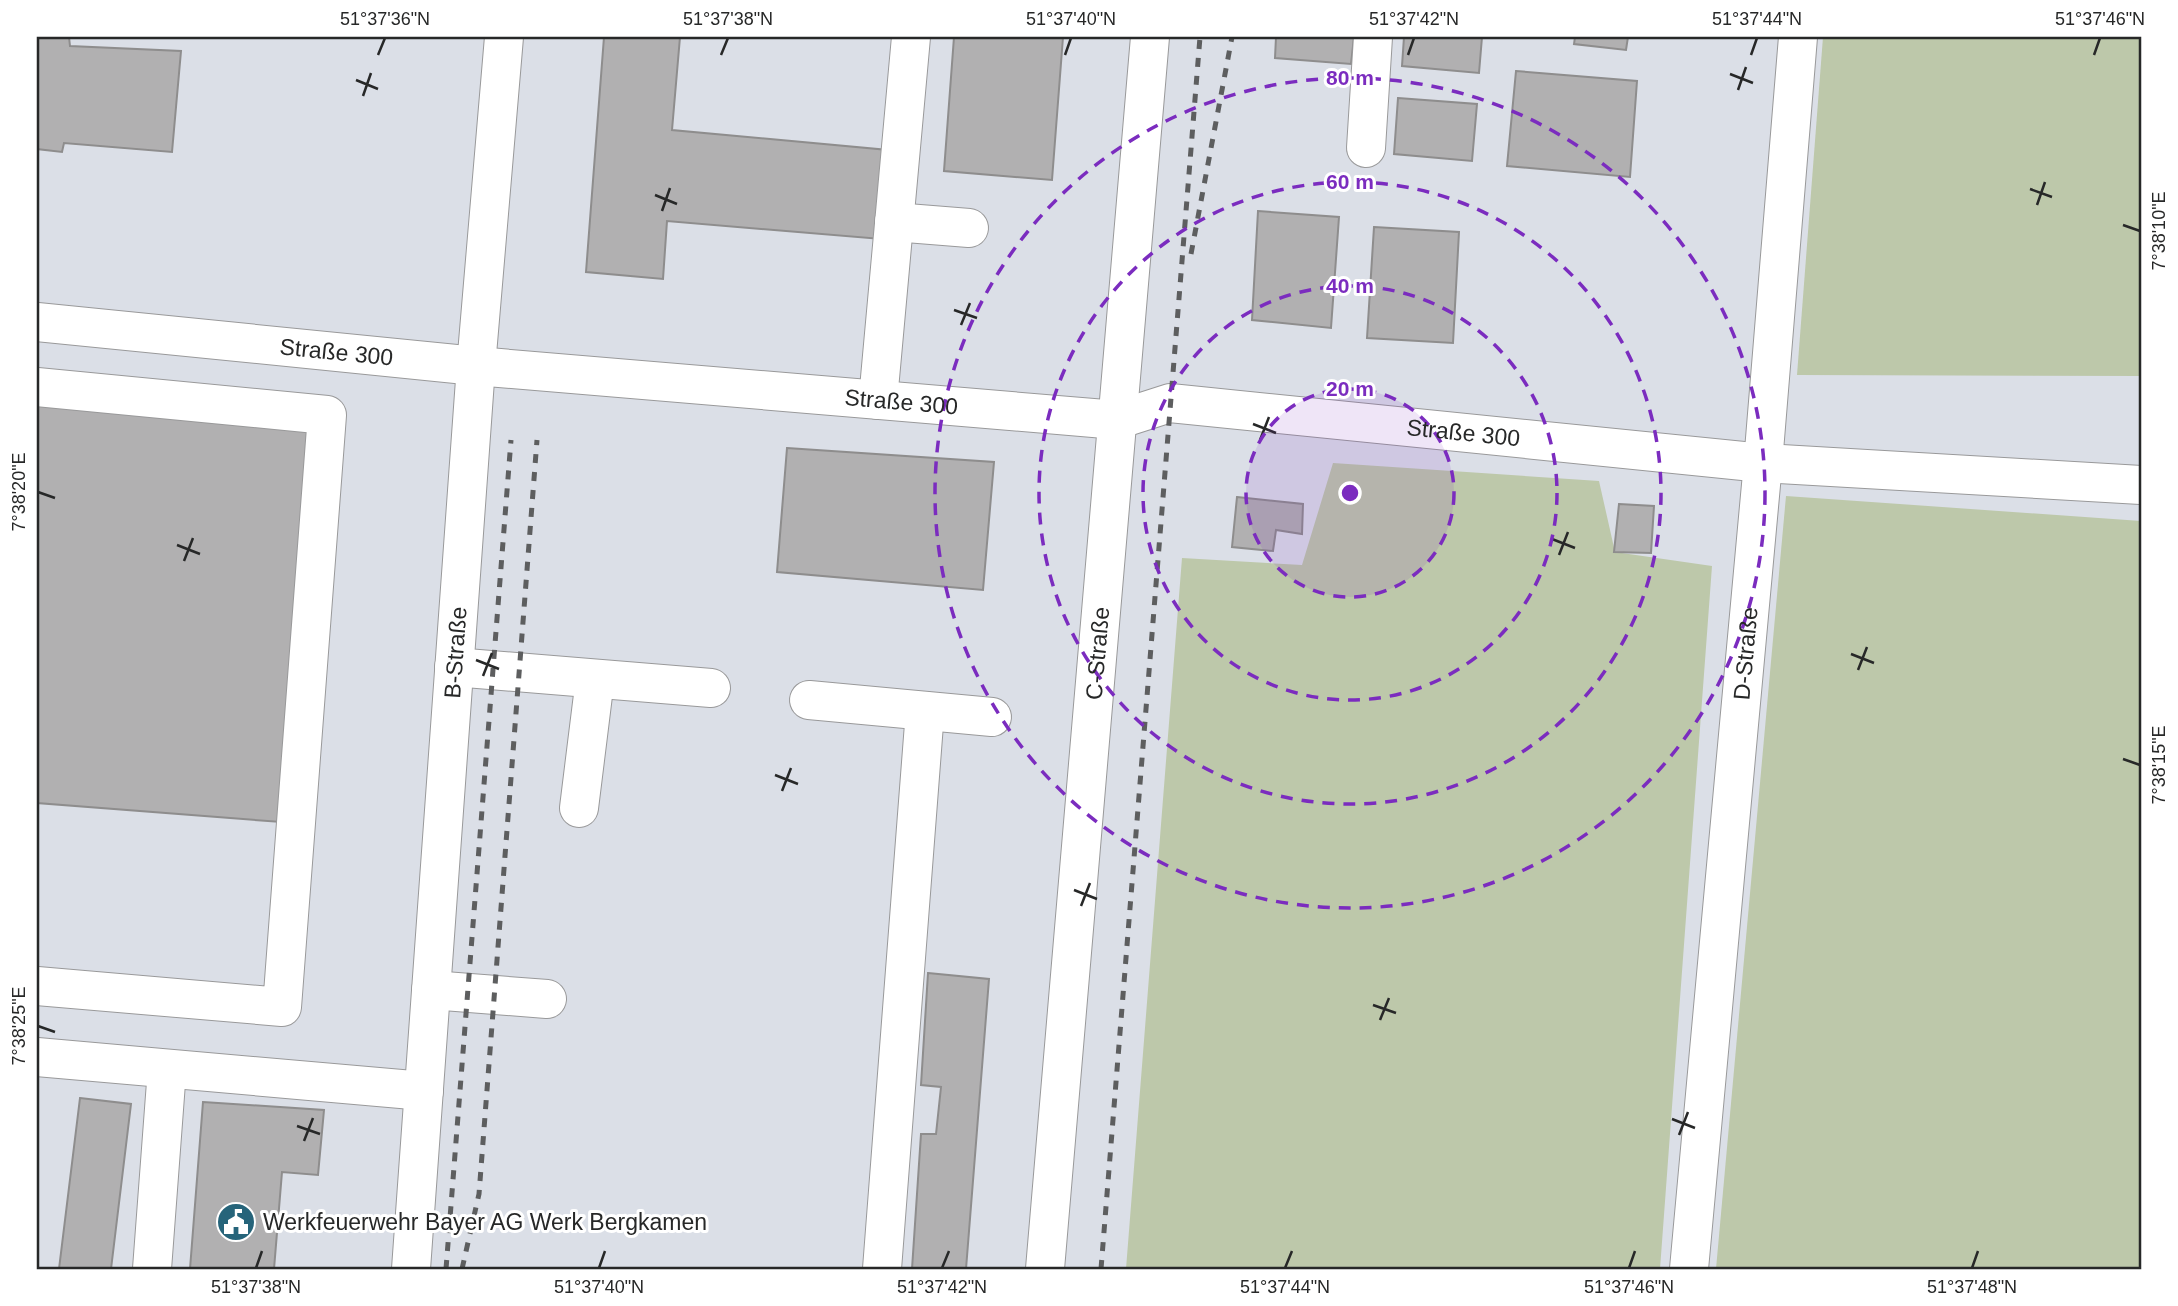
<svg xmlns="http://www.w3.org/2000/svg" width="2178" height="1306" viewBox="0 0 2178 1306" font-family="Helvetica,sans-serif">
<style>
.built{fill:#dbdfe7}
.green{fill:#bdc8aa}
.building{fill:#b1b0b1;stroke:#8e8d8d;stroke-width:2}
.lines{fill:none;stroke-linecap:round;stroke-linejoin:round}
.minor-casing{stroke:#99999a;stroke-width:40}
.minor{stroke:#fff;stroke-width:38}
.rail{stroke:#5d5e5f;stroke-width:5;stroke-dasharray:9 9;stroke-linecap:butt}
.ticks{fill:none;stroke:#272828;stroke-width:2.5}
.ring{fill:none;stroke:#7b2cbf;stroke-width:3.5;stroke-dasharray:12 9}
.labels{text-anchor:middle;stroke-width:6;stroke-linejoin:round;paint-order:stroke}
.street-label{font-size:23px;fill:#272828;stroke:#fff}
.poi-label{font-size:23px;fill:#272828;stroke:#fff;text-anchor:start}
.centre{fill:#7b2cbf;stroke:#fff;stroke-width:3.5}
.ring-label{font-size:21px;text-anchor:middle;font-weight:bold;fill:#7b2cbf;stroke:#fff;stroke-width:6;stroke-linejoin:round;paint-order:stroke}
.neatline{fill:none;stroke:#272828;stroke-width:2.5}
.ticks-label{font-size:18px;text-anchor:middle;fill:#272828}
</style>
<rect width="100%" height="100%" fill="#eaebec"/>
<rect class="built" x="37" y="37" width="2104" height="1232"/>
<g class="green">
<polygon points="1823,37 2141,37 2141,376 1797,375"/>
<polygon points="1333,463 1599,481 1615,552 1712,566 1660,1269 1126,1269 1182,558 1302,565"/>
<polygon points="1786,496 2141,521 2141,1269 1716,1269"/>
</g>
<g class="building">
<polygon points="37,37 69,37 70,46 181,51 172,152 64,143 62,152 37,149"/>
<polygon points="604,37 680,37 672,130 888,150 881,239 667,221 663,279 586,272"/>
<polygon points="954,37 1063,37 1052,180 944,171"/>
<polygon points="1276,37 1354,37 1351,64 1275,58"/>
<polygon points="1404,37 1482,37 1479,73 1402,66"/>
<polygon points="1575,37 1628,37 1626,50 1574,44"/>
<polygon points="1516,71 1637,81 1630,177 1507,166"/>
<polygon points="1398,98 1477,104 1472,161 1394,154"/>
<polygon points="1258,211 1339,217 1331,328 1252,320"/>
<polygon points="1374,227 1459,232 1453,343 1367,338"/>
<polygon points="37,401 312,422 281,822 37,803"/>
<polygon points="787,448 994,462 983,590 777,572"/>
<polygon points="1237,497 1303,504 1302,534 1276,530 1273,551 1232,547"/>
<polygon points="1619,504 1654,506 1651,553 1614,552"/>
<polygon points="928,973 989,979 966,1269 912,1269 921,1134 936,1134 941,1087 921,1085"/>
<polygon points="80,1098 131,1104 111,1269 59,1269"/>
<polygon points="203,1102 324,1110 318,1175 282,1172 274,1269 190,1269"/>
</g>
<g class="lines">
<defs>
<g id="minor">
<polyline points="1366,148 1373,37"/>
<polyline points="894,222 969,228"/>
<path id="s1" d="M37,322L476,366L1117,420L1170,403L1763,463L2141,485"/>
<polyline points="37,387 327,415 282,1007 37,986"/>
<polyline points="878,400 911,37"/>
<polyline points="454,667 711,688"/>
<polyline points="809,700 992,717"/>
<polyline points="579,808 595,679"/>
<polyline points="431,990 547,999"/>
<polyline points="37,1057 424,1091"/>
<polyline points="152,1269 167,1069"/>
<path id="s2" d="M411,1269L476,366L504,37"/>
<polyline points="882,1269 925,711"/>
<path id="s3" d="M1045,1269L1150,37"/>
<path id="s4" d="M1689,1269L1763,463L1798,37"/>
</g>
</defs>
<use href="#minor" class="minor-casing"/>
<use href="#minor" class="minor"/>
<g class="rail">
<polyline points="1191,254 1232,37"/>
<polyline points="446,1269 511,440"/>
<polyline points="462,1269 479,1194 537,440"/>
<polyline points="1101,1269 1200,37"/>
</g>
</g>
<path class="ticks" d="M378,55L385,38M721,55L728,38M1065,55L1071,38M1408,55L1414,38M1751,55L1757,38M2094,55L2100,38M1730,74L1753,83M356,80L378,89M1738,90L1746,67M363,96L371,73M2030,189L2052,197M655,195L677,204M2037,205L2045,182M662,211L670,188M2123,225L2140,231M954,310L977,318M961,325L970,303M1253,424L1276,433M1260,440L1269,417M38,492L55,498M1552,539L1575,548M177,545L200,554M1559,555L1568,532M184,561L193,538M1851,654L1874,663M476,660L499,669M1858,670L1867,647M483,676L492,653M2123,759L2140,765M775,775L798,784M782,791L791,768M1074,890L1097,899M1081,906L1090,883M1373,1005L1396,1013M1380,1020L1389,998M38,1026L55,1032M1672,1119L1695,1128M297,1126L320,1134M1679,1135L1688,1112M304,1141L313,1118M256,1268L262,1251M599,1268L605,1251M942,1268L949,1251M1285,1268L1292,1251M1629,1268L1635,1251M1972,1268L1978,1251"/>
<circle cx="1350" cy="493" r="104" fill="#7b2cbf" fill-opacity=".12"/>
<g class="ring">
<circle cx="1350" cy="493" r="104"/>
<circle cx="1350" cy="493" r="207"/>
<circle cx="1350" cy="493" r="311"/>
<circle cx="1350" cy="493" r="415"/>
</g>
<defs>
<symbol id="civic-disc" viewBox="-11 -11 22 22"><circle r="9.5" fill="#26647a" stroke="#fff"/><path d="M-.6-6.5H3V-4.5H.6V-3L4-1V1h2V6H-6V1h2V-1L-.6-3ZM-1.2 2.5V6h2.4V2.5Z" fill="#fff"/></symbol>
</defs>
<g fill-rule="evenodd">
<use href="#civic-disc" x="214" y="1200" width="44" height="44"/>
</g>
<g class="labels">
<g class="street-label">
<text dy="8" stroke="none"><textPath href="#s1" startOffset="301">Straße 300</textPath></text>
<text dy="8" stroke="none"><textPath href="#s1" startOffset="868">Straße 300</textPath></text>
<text dy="8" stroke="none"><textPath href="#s1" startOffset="1435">Straße 300</textPath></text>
<text dy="8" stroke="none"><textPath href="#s2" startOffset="618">B-Straße</textPath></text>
<text dy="8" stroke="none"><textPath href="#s3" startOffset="618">C-Straße</textPath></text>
<text dy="8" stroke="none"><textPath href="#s4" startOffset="618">D-Straße</textPath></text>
</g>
<g class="poi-label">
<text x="263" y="1230">Werkfeuerwehr Bayer AG Werk Bergkamen</text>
</g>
</g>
<circle cx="1350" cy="493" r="10" class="centre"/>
<g class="ring-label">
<text x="1350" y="85">80 m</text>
<text x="1350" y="189">60 m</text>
<text x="1350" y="293">40 m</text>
<text x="1350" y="396">20 m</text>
</g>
<rect width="2178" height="1306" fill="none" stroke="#ffffff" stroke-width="77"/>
<rect x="38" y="38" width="2102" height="1230" class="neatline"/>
<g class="ticks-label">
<text x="385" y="25">51°37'36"N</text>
<text x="728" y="25">51°37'38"N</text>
<text x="1071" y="25">51°37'40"N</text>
<text x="1414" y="25">51°37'42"N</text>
<text x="1757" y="25">51°37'44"N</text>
<text x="2100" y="25">51°37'46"N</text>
<text transform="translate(2159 231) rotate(-90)" y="6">7°38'10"E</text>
<text transform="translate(19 492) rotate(-90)" y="6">7°38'20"E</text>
<text transform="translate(2159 765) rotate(-90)" y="6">7°38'15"E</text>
<text transform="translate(19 1026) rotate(-90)" y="6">7°38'25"E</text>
<text x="256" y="1293">51°37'38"N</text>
<text x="599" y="1293">51°37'40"N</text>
<text x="942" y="1293">51°37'42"N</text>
<text x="1285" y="1293">51°37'44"N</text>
<text x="1629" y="1293">51°37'46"N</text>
<text x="1972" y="1293">51°37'48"N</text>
</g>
</svg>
